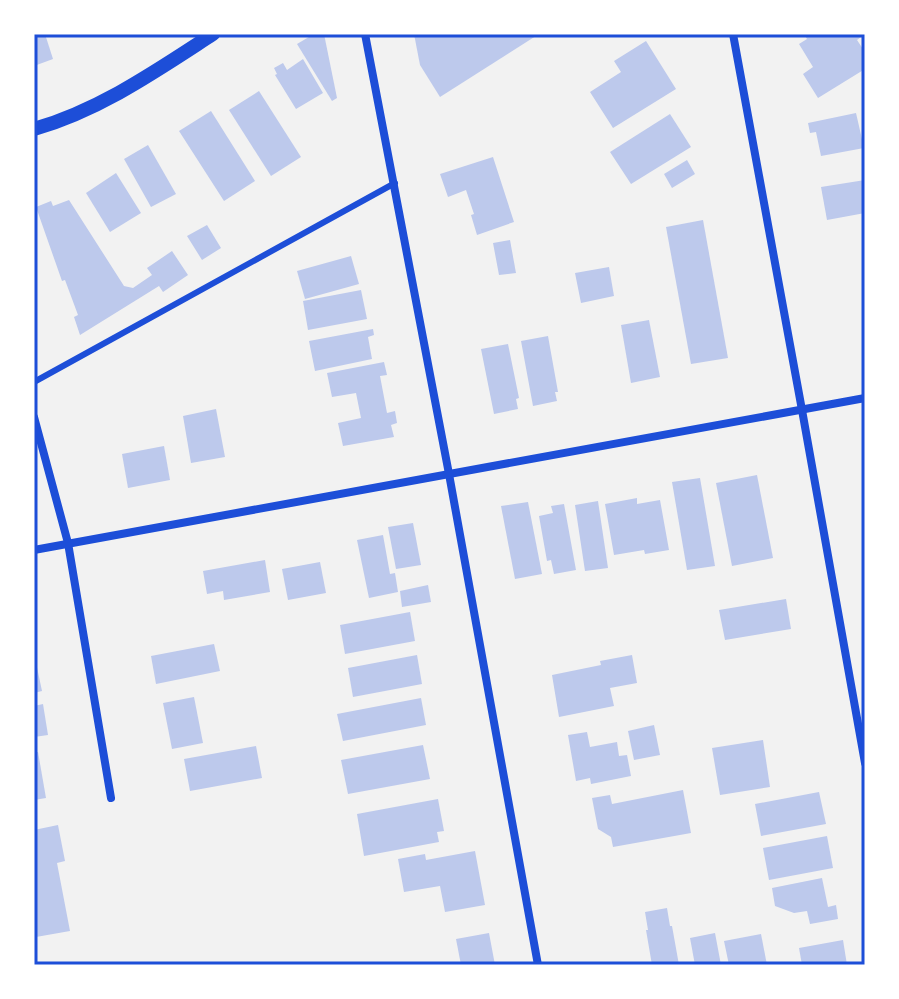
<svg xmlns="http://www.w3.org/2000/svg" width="899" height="999" viewBox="0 0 899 999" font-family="Montserrat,sans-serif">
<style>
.building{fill:#bdc9ec}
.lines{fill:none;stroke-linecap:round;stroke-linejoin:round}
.service{stroke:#1d4ed8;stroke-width:6}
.minor{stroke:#1d4ed8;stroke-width:8}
.tertiary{stroke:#1d4ed8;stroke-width:14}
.neatline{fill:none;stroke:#1d4ed8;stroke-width:3}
</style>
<rect width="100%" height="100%" fill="#f2f2f2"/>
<g class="building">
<polygon points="34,34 45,34 53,59 34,66"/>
<polygon points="314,34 324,34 337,98 332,101 297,44"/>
<polygon points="414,34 539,34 440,97 420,65"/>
<polygon points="804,34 865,34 857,40 865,52 865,69 818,98 803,74 813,67 799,44 807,39"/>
<polygon points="646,41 676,89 613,128 590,92 621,72 614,61"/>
<polygon points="303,59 323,93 296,109 275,75 277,74 274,68 283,63 287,70"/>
<polygon points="259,91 301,157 271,176 229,110"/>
<polygon points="211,111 255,181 224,201 179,131"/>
<polygon points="856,113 864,148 821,156 816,132 810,133 808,123"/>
<polygon points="670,114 691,147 631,184 610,152"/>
<polygon points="148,145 176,194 151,207 124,159"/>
<polygon points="493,157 514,222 477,235 471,215 474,214 466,190 448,197 440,174"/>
<polygon points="687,160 695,174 672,188 664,174"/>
<polygon points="116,173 141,213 110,232 86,193"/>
<polygon points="865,180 865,213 827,220 821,187"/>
<polygon points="69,200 124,286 133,288 152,275 147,268 172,251 188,275 163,292 159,286 80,335 74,317 78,315 65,280 62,281 36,207 51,201 53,206"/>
<polygon points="703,220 728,358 691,364 666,227"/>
<polygon points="207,225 221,248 202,260 187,236"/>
<polygon points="510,240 516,273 499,275 493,243"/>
<polygon points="351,256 359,284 305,299 297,271"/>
<polygon points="609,267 614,296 581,303 575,273"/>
<polygon points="361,290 367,319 308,330 303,301"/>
<polygon points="649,320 660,377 631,383 621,325"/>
<polygon points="373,329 374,335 368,337 372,359 315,371 309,341"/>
<polygon points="548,336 558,392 555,392 557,401 533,406 521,341"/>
<polygon points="508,344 519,398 516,399 518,409 494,414 481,349"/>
<polygon points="384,362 387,375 380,376 387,413 395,411 397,423 391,425 394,437 343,446 338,423 361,418 356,393 332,397 327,373"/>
<polygon points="216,409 225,457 191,463 183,416"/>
<polygon points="164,446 170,480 128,488 122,454"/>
<polygon points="757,475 773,558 732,566 716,483"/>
<polygon points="700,478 715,566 687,570 672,482"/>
<polygon points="637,498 637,504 660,500 669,550 645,554 644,550 614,555 605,504"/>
<polygon points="598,501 608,568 585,571 575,505"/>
<polygon points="528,502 542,574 515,579 501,506"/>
<polygon points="564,504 576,570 554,574 551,560 547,561 539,516 553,513 551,506"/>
<polygon points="413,523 421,565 396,569 388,527"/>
<polygon points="383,535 390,574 395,573 398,592 369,598 357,540"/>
<polygon points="265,560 270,592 224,600 223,591 207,594 203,571"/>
<polygon points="320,562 326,593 288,600 282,569"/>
<polygon points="428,585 431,602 402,607 400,591"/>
<polygon points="786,599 791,629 725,640 719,610"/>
<polygon points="410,612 415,641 345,654 340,625"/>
<polygon points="214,644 220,671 156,684 151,656"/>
<polygon points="417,655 422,684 353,697 348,668"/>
<polygon points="632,655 637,683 610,688 614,706 559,717 552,675 601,665 600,661"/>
<polygon points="34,658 35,658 42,691 34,693"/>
<polygon points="194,697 203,743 172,749 163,703"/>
<polygon points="421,698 426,725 343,741 337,714"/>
<polygon points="43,704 48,735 34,737 34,706"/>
<polygon points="654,725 660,755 634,760 628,731"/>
<polygon points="587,732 590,747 617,742 619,756 627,755 631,776 591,784 590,778 576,781 568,735"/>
<polygon points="763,740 770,787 720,795 712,748"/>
<polygon points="423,745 430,779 348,794 341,760"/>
<polygon points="256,746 262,778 190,791 184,759"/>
<polygon points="34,752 38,752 46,798 34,800"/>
<polygon points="683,790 691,833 613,847 611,837 598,829 592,798 610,795 612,804"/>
<polygon points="819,792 826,824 761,836 755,804"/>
<polygon points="438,799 444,831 437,832 439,842 364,856 357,814"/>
<polygon points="58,825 65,861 57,863 70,931 36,937 34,926 34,830"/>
<polygon points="827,836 833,868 769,880 763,848"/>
<polygon points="475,851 485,905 445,912 440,886 404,892 398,859 425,854 426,860"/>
<polygon points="822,878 828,907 836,905 838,919 810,924 807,911 794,913 775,906 772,888"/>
<polygon points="667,908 670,926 672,926 679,965 652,965 646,930 648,930 645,912"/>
<polygon points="489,933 495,965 461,965 456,939"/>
<polygon points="715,933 721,965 695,965 690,938"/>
<polygon points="761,934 767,965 729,965 724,941"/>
<polygon points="843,940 847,965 802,965 799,948"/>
</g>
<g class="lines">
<polyline class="service" points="34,382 395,183"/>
<g class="minor">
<polyline points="365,34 449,474 538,965"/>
<polyline points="733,34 802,410 865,763"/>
<polyline points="34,417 68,543 111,798"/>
<polyline points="34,550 865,398"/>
</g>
<path class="tertiary" d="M34,129C100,110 156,71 213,34"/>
</g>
<rect width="899" height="999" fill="none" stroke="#ffffff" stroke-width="72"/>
<rect x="36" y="36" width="827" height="927" class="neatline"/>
</svg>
